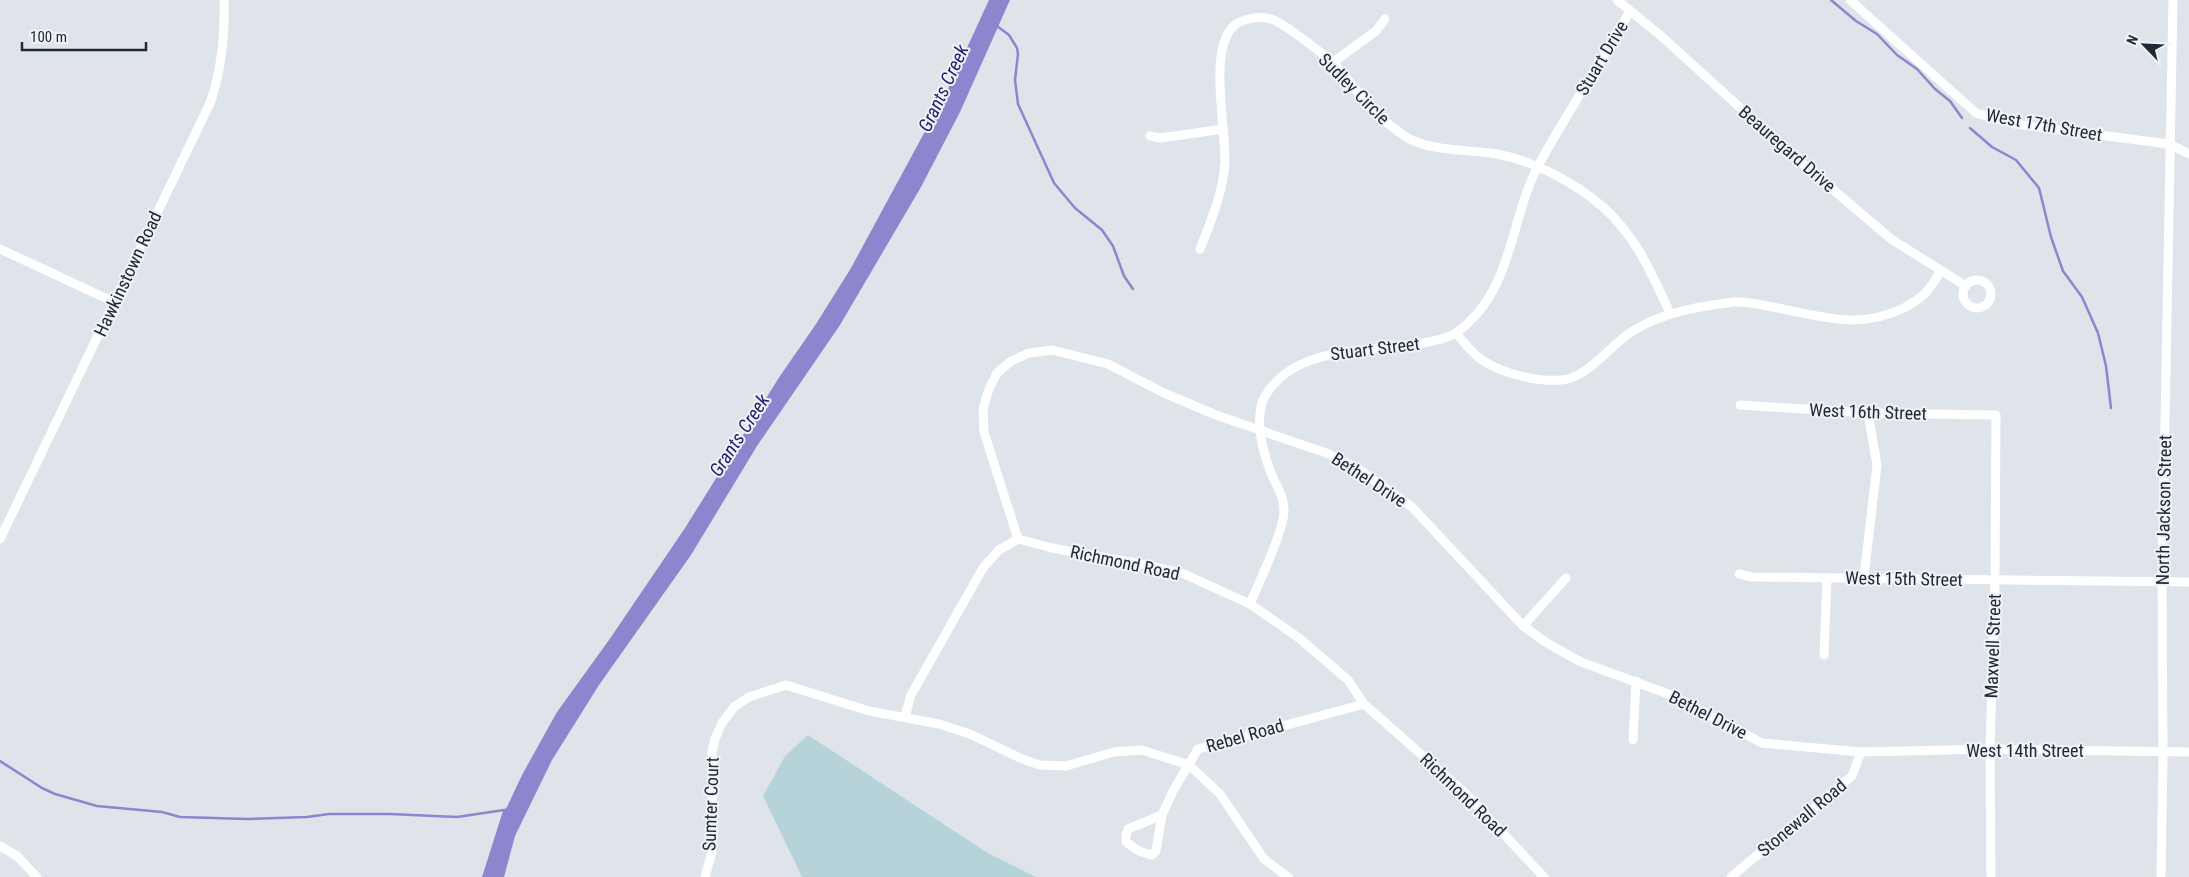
<svg xmlns="http://www.w3.org/2000/svg" width="2189" height="877" viewBox="0 0 2189 877" font-family="'Roboto Condensed',sans-serif">
<style>
.green{fill:#b7d3da}
.water{fill:#8d86ce}
.lines{fill:none;stroke-linecap:round;stroke-linejoin:round}
.stream{stroke:#8d86ce;stroke-width:2.5}
.minor{stroke:#fff;stroke-width:9}
.labels{text-anchor:middle;stroke-width:4;stroke-linejoin:round;paint-order:stroke}
.street-label{font-size:18px;fill:#202838;stroke:#eef3f6}
.water-label{font-size:19px;font-style:italic;fill:#251c72;stroke:#eef3f6}
</style>
<rect width="100%" height="100%" fill="#dee4e9"/>
<polygon class="green" points="808,735 986,852 1036,877 802,877 763,796 785,756"/>
<polygon class="water" points="989,0 1010,0 960,112 921,187 840,325 757,446 691,555 599,685 552,760 515,836 504,877 482,877 503,811 507,807 522,775 557,712 609,640 685,528 780,376 816,324 851,268 948,89"/>
<g class="lines">
<g class="stream">
<polyline points="1831,0 1856,21 1877,34 1897,55 1917,69 1935,89 1950,101 1962,118"/>
<polyline points="997,26 1009,35 1017,48 1018,54 1015,80 1018,104 1054,183 1075,208 1102,230 1113,246 1124,276 1133,289"/>
<polyline points="1970,128 1992,147 2016,160 2039,188 2051,237 2063,271 2082,297 2098,333 2106,366 2111,408"/>
<polyline points="0,761 42,788 55,794 97,806 162,812 180,817 247,819 307,817 329,814 390,814 457,817 504,810"/>
</g>
<g class="minor">
<polyline points="1617,0 1660,35 1789,152 1891,239 1966,286"/>
<polyline points="1850,0 1976,113 2015,124 2169,144 2189,154"/>
<polyline points="1332,63 1376,31 1385,19"/>
<polyline points="1150,136 1160,138 1224,129"/>
<polyline points="0,249 114,302"/>
<path d="M1200,249C1211,221 1223,193 1225,162C1226,128 1207,45 1236,24C1246,18 1263,15 1274,20C1290,28 1318,50 1332,62C1353,82 1367,109 1391,126C1398,131 1406,138 1414,141C1437,151 1472,150 1497,154C1534,161 1574,182 1603,207C1636,236 1652,274 1670,313"/>
<circle cx="1977" cy="294" r="14"/>
<path d="M1456,333C1464,343 1472,353 1482,360C1503,374 1537,382 1562,380C1590,377 1612,342 1636,329C1665,312 1701,306 1734,302C1750,301 1767,306 1782,309C1827,318 1860,329 1904,308C1913,303 1922,298 1928,290C1933,284 1937,277 1941,271"/>
<polyline points="1740,405 1868,413 1996,415 1995,581 1990,749 1991,877"/>
<path d="M0,539L211,101C222,67 225,35 224,0"/>
<polyline points="1018,539 984,432 983,409 989,389 997,373 1011,361 1029,353 1052,350 1108,364 1164,393 1216,415 1329,454 1357,468 1412,507 1523,626 1547,643 1581,662 1671,695 1762,743 1861,752 1990,749 2189,752"/>
<polyline points="1739,574 1752,577 2189,582"/>
<polyline points="1864,577 1877,465 1868,413"/>
<path d="M1250,604C1259,582 1284,531 1284,510C1284,495 1276,486 1271,473C1263,453 1254,419 1264,398C1294,343 1370,354 1423,343C1434,341 1449,338 1457,332C1513,292 1509,222 1538,166C1567,113 1600,63 1630,11"/>
<polyline points="1523,626 1566,578"/>
<polyline points="1824,655 1827,578"/>
<polyline points="905,717 911,695 983,568 999,550 1018,539 1052,548 1152,566 1184,574 1250,604 1299,638 1348,680 1364,704 1465,793 1544,877"/>
<polyline points="1633,740 1636,681"/>
<polyline points="1162,815 1156,851 1152,855 1139,851 1126,842 1126,835 1128,829 1162,815 1173,791 1198,749 1364,704"/>
<polyline points="0,846 17,856 37,877"/>
<polyline points="705,877 712,852 712,752 715,739 722,723 734,707 749,697 786,685 869,711 939,724 970,734 1022,759 1040,765 1066,766 1114,752 1142,750 1189,765 1220,794 1264,859 1288,877"/>
<polyline points="1731,877 1852,776 1861,752"/>
<polyline points="2161,877 2163,759 2162,582 2173,0"/>
</g>
</g>
<g class="labels">
<g class="street-label">
<text transform="translate(1602 58) rotate(-59)" y="6">Stuart Drive</text>
<text transform="translate(1354 89) rotate(45)" y="6">Sudley Circle</text>
<text transform="translate(2044 125) rotate(10)" y="6">West 17th Street</text>
<text transform="translate(1787 149) rotate(41)" y="6">Beauregard Drive</text>
<text transform="translate(128 274) rotate(-65)" y="6">Hawkinstown Road</text>
<text transform="translate(1375 349) rotate(-7)" y="6">Stuart Street</text>
<text transform="translate(1868 412) rotate(2)" y="6">West 16th Street</text>
<text transform="translate(1369 480) rotate(33)" y="6">Bethel Drive</text>
<text transform="translate(2164 510) rotate(-89)" y="6">North Jackson Street</text>
<text transform="translate(1125 563) rotate(12)" y="6">Richmond Road</text>
<text transform="translate(1904 579) rotate(1)" y="6">West 15th Street</text>
<text transform="translate(1993 646) rotate(-88)" y="6">Maxwell Street</text>
<text transform="translate(1708 715) rotate(27)" y="6">Bethel Drive</text>
<text transform="translate(1245 736) rotate(-16)" y="6">Rebel Road</text>
<text x="2025" y="757">West 14th Street</text>
<text transform="translate(1463 795) rotate(44)" y="6">Richmond Road</text>
<text transform="translate(711 804) rotate(-88)" y="6">Sumter Court</text>
<text transform="translate(1802 818) rotate(-40)" y="6">Stonewall Road</text>
</g>
<g class="water-label">
<text transform="translate(943 88) rotate(-65)" y="7">Grants Creek</text>
<text transform="translate(739 435) rotate(-57)" y="7">Grants Creek</text>
</g>
</g>
<g transform="translate(2144 45) rotate(294)" stroke="#eef3f6" stroke-width="4" paint-order="stroke">
<path d="M0-4L9 19L0 12L-9 19Z" fill="#202838"/>
<text y="-8" font-size="14" font-weight="bold" text-anchor="middle" fill="#202838">N</text>
</g>
<path d="M22 42v8h124v-8" fill="none" stroke="#202838" stroke-width="2.5"/>
<text x="30" y="42" font-size="15" fill="#202838" stroke="#eef3f6" stroke-width="4" paint-order="stroke">100 m</text>
</svg>
